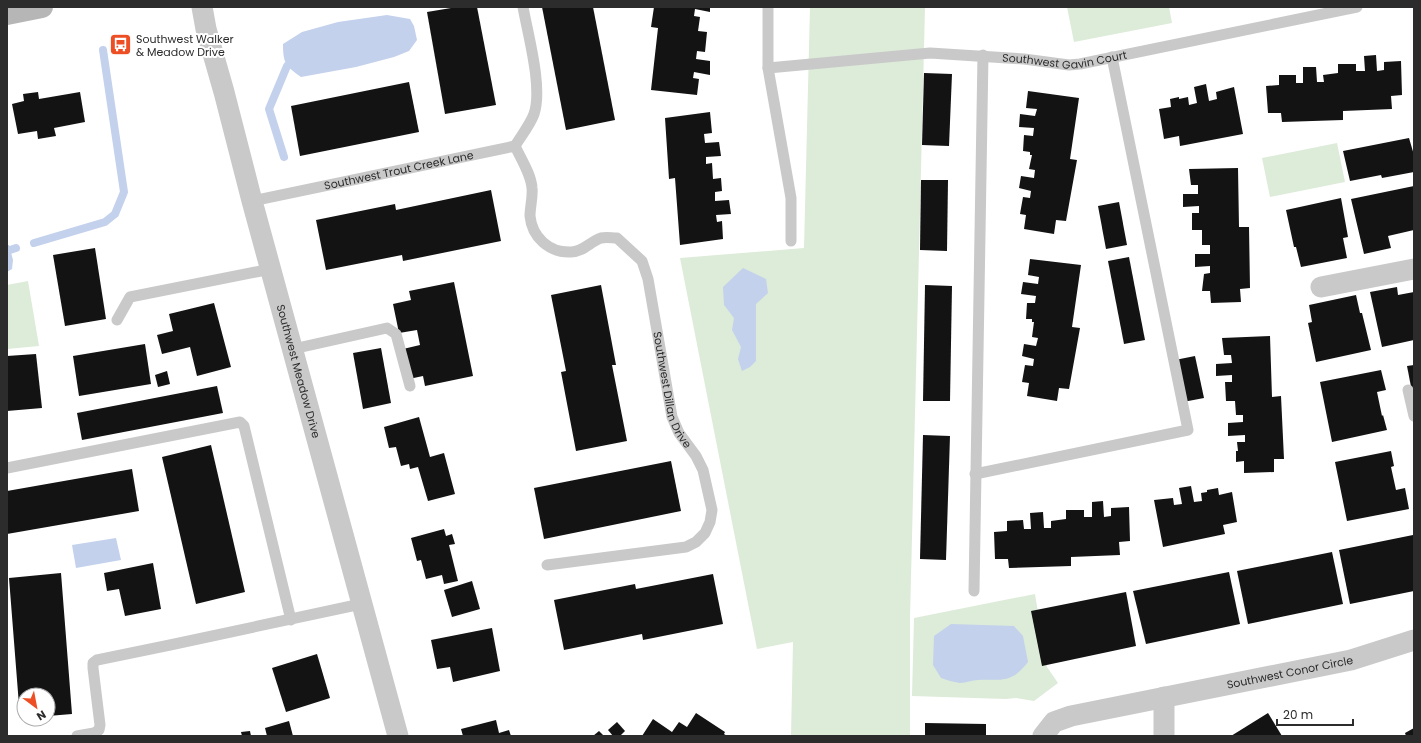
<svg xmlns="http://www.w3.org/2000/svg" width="1421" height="743" viewBox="0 0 1421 743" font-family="Poppins,sans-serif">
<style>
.green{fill:#ddebd9}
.water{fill:#c3d1ec}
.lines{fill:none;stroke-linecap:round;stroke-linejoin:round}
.stream{stroke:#c3d1ec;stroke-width:8}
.building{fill:#131313}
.service{stroke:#c9c9c9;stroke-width:11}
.minor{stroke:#c9c9c9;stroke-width:21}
.secondary{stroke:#b6b6b6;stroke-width:22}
.labels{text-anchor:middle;stroke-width:4;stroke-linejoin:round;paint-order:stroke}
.poi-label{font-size:11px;fill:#2c2c2c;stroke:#fff;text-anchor:start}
.street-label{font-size:11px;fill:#2c2c2c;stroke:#fff}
</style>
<rect width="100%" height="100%" fill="#fff"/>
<g class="green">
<polygon points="810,7 925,7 910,618 910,736 791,736 793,642 757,649 680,258 804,248"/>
<polygon points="1067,7 1169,7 1172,23 1074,42"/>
<polygon points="1337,143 1345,182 1270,197 1262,158"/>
<polygon points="28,281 39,346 7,349 7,285"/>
<polygon points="1035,594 1047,667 1058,683 1034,701 1016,698 1006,699 912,696 914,618"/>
</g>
<g class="water">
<path d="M387,15L410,19L414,26L417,40L409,51L394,57L356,67L301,77C286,66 283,64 283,44L302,32L338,22Z"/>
<polygon points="7,245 9,245 13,260 12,269 7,272"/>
<polygon points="743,268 766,279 768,293 756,304 756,361 750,367 742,371 738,359 741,347 732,330 734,318 724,305 723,287"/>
<polygon points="116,538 121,560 76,568 72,545"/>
<path d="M951,624L1014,626L1023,636L1028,662C1011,684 1003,679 978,680C972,680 966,683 960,683C953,682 947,680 941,678L933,665L934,636Z"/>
</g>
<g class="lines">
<g class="stream">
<polyline points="284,157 269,109 287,66"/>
<polyline points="34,243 105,222 115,214 124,192 103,50"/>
<polyline points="7,251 16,248"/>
</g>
</g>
<g class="building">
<polygon points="457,7 477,7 496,105 445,114 427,12"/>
<polygon points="542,7 593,7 615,120 566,130"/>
<polygon points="654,7 710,7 710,12 695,9 694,16 700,17 698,31 707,32 705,52 697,51 696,59 710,61 710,75 694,72 693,78 699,79 697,95 651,90 658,28 651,27"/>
<polygon points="1376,55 1377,71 1384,70 1384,62 1401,61 1402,95 1391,96 1392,109 1343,111 1343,120 1282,122 1281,113 1268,113 1266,86 1279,85 1279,75 1296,75 1296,83 1303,83 1303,67 1316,67 1317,82 1324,82 1323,75 1338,73 1338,64 1356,64 1356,71 1365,71 1364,56"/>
<polygon points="924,73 952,74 949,146 922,145"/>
<polygon points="409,82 419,132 300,156 291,106"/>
<polygon points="1206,84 1209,101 1217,99 1216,92 1234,87 1243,134 1180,146 1179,136 1164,139 1159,109 1171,107 1170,99 1179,97 1179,99 1188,97 1189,105 1197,103 1194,87"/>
<polygon points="1028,91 1079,98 1070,159 1077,160 1066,221 1056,220 1054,234 1024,229 1026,215 1020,214 1023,197 1030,198 1031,191 1019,188 1021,176 1034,178 1035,170 1029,169 1032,155 1030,155 1030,152 1023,151 1024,135 1033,136 1034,128 1019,127 1020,114 1035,116 1037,109 1026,108"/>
<polygon points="38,92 39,99 80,92 85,122 54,128 56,136 38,139 37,131 18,134 12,104 24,101 23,94"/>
<polygon points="710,112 712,133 704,134 705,143 719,142 721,156 706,157 706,164 712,163 713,179 721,178 722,191 715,192 715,201 729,200 731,214 716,215 717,222 722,221 723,239 680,245 675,178 669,179 665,118"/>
<polygon points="1409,138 1414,155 1414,172 1382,178 1381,175 1350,181 1343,151"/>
<polygon points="1238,168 1239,227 1249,227 1250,288 1240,289 1241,302 1211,303 1210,291 1202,291 1204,274 1210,273 1210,266 1195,267 1195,254 1210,254 1210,245 1202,245 1202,230 1192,230 1192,213 1199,213 1199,206 1183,207 1183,194 1198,194 1198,185 1191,185 1189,169"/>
<polygon points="921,180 948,180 947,251 920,250"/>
<polygon points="1414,186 1414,230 1388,236 1391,248 1364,254 1351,199"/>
<polygon points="491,190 501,241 403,261 402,255 326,270 316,220 395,204 396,210"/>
<polygon points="1341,198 1348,237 1343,238 1347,258 1301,267 1296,247 1294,247 1286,210"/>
<polygon points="1119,202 1127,245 1106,249 1098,206"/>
<polygon points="95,248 106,319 65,326 53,255"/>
<polygon points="1129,257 1145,340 1124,344 1108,261"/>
<polygon points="1030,259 1081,265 1072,327 1080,328 1071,378 1069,389 1059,388 1057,401 1027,396 1029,383 1022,382 1025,365 1033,366 1034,359 1022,356 1024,344 1036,346 1038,338 1032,337 1034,322 1032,322 1032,319 1026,319 1027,303 1035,303 1036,296 1021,294 1023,282 1038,284 1039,277 1028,275"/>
<polygon points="454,282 473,376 425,386 423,376 409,379 403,349 420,345 417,330 399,333 393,304 411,300 409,291"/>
<polygon points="601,285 616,365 612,365 627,441 576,451 561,372 566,371 551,295"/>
<polygon points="925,285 952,286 950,401 923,401"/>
<polygon points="1397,287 1398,295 1414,292 1414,340 1382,347 1370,292"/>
<polygon points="1356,295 1360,313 1362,313 1371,350 1316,362 1308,323 1312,322 1309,305"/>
<polygon points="214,303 231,367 197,376 190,347 162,354 157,335 173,331 169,314"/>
<polygon points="1270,336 1272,397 1281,396 1284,459 1274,459 1274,472 1244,473 1244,461 1236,462 1236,451 1238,451 1237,442 1245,442 1245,435 1228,436 1228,423 1243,422 1243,415 1236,415 1235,401 1226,401 1225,382 1232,382 1232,375 1216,376 1216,364 1232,363 1231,355 1224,355 1222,338"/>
<polygon points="145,344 151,384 79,396 73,356"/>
<polygon points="381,348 391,403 363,409 353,353"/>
<polygon points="36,354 42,408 7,411 7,356"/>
<polygon points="1195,356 1204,398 1183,402 1175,360"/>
<polygon points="1414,365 1414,397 1413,397 1407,366"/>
<polygon points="1381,370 1386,390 1377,392 1382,416 1383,415 1387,430 1332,442 1320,382"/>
<polygon points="167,371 170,384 158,387 155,375"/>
<polygon points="217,386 223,413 82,440 77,413"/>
<polygon points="419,417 430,457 444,453 455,494 428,501 418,467 410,469 409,464 401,466 396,447 389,448 384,427"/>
<polygon points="923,435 950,436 946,560 920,559"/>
<polygon points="211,445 245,592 196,604 162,457"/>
<polygon points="1391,451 1394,466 1391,467 1396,490 1405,488 1409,509 1347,521 1335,462"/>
<polygon points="671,461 681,511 544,539 534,488"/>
<polygon points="132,469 139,511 7,534 7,491"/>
<polygon points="1191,486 1194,502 1202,501 1201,493 1207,492 1207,490 1218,488 1219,495 1232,492 1237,522 1223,525 1225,534 1163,547 1154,500 1173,498 1174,505 1182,504 1179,488"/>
<polygon points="1103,501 1104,517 1111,516 1111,508 1129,507 1130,541 1119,542 1120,555 1071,557 1071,566 1009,568 1008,559 995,559 994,532 1007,531 1007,521 1023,520 1024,529 1031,529 1030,513 1043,512 1044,528 1051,528 1051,521 1066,519 1066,510 1084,510 1084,517 1092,517 1092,502"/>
<polygon points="444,529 446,536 452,534 455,544 449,545 458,581 444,584 442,575 426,579 421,560 417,561 411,538"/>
<polygon points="1413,535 1414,543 1414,591 1350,604 1339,550"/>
<polygon points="1332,552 1343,604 1248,624 1237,571"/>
<polygon points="153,563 161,609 125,616 119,589 107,591 104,573"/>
<polygon points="1229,572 1240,624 1146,644 1133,591"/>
<polygon points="61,573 72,714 48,716 48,695 24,695 24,718 20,718 9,578"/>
<polygon points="713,574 723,624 643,640 642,634 564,650 554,600 635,584 636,589"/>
<polygon points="472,581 480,609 452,617 444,590"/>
<polygon points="1126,592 1136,646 1042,666 1031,611"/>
<polygon points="492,628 500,671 453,682 450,667 437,669 431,640"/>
<polygon points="317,654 330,698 286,712 272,668"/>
<polygon points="696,713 725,732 724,734 727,736 642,736 653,719 672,732 679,722 687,727"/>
<polygon points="1268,713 1282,736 1231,736"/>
<polygon points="496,720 499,733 509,730 511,736 463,736 461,729"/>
<polygon points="289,721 293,736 267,736 265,728"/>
<polygon points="617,722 625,731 620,736 613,736 608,730"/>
<polygon points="925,723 986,724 986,736 925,736"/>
<polygon points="1414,728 1414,736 1406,736 1405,733"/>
<polygon points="250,731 251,736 242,736 241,732"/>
<polygon points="599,731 604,736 593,736"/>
</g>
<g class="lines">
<g class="service">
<polyline points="768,7 768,68 791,198 791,241"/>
<path id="s1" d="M768,68L930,53L1024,59L1069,65L1080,64L1357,7"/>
<path d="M515,146C521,136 530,125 534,114C543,88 528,35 523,7"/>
<path id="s2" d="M252,201L515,146C521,159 531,174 532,188C533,197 530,207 530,216C532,237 549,253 571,252C583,252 591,241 601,238C606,237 612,238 617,238L642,261L648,279L672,417L679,433L696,456L703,470L712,510L710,522L705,533L696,542L686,547L547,565"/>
<polyline points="117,320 130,297 271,269"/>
<polyline points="293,349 387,328 396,334 410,386"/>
<polyline points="1408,390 1414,416"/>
<polyline points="7,468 240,422 244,426 291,620"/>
<polyline points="975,474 1188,430 1112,57"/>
<polyline points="974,591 983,55"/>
<polyline points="77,736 94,733 99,730 100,725 93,668 93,663 97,660 170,645 361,604"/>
</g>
<g class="minor">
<path id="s3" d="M202,7L206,29L224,92L252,201L398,736"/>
<polyline points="1321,287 1414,269"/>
<path id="s4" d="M1043,736L1054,722L1071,716L1351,660L1414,640"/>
<polyline points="1164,736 1164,697"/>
</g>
<polyline class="secondary" points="7,14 42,7"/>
</g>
<defs>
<symbol id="bus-square" viewBox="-11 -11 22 22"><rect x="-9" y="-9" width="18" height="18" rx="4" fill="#ee4e24" stroke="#fff"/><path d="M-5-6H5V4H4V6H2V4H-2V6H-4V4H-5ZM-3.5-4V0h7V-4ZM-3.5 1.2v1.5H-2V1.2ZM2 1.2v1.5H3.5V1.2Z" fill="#fff"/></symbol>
</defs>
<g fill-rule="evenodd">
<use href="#bus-square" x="108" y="32" width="25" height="25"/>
</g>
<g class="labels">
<g class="poi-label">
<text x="136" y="43">Southwest Walker<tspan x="136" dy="13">&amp; Meadow Drive</tspan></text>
</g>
<g class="street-label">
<text dy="4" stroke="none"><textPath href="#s1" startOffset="298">Southwest Gavin Court</textPath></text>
<text dy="4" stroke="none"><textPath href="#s2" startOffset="150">Southwest Trout Creek Lane</textPath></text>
<text dy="4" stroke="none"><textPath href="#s3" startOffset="377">Southwest Meadow Drive</textPath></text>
<text dy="4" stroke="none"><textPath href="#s2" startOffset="619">Southwest Dillan Drive</textPath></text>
<text dy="4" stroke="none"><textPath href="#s4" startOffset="259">Southwest Conor Circle</textPath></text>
</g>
</g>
<rect width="1421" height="743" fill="none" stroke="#2c2c2c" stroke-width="16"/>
<g transform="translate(36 707) rotate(148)"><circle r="19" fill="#ffffff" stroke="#ababab"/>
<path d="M0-3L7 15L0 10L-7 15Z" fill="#ee4e24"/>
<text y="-6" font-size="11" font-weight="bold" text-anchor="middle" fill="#2c2c2c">N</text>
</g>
<path d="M1277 719v6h76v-6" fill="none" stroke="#2c2c2c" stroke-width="2"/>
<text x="1283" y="719" font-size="12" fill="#2c2c2c" stroke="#ffffff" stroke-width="3" paint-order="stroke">20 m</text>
</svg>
